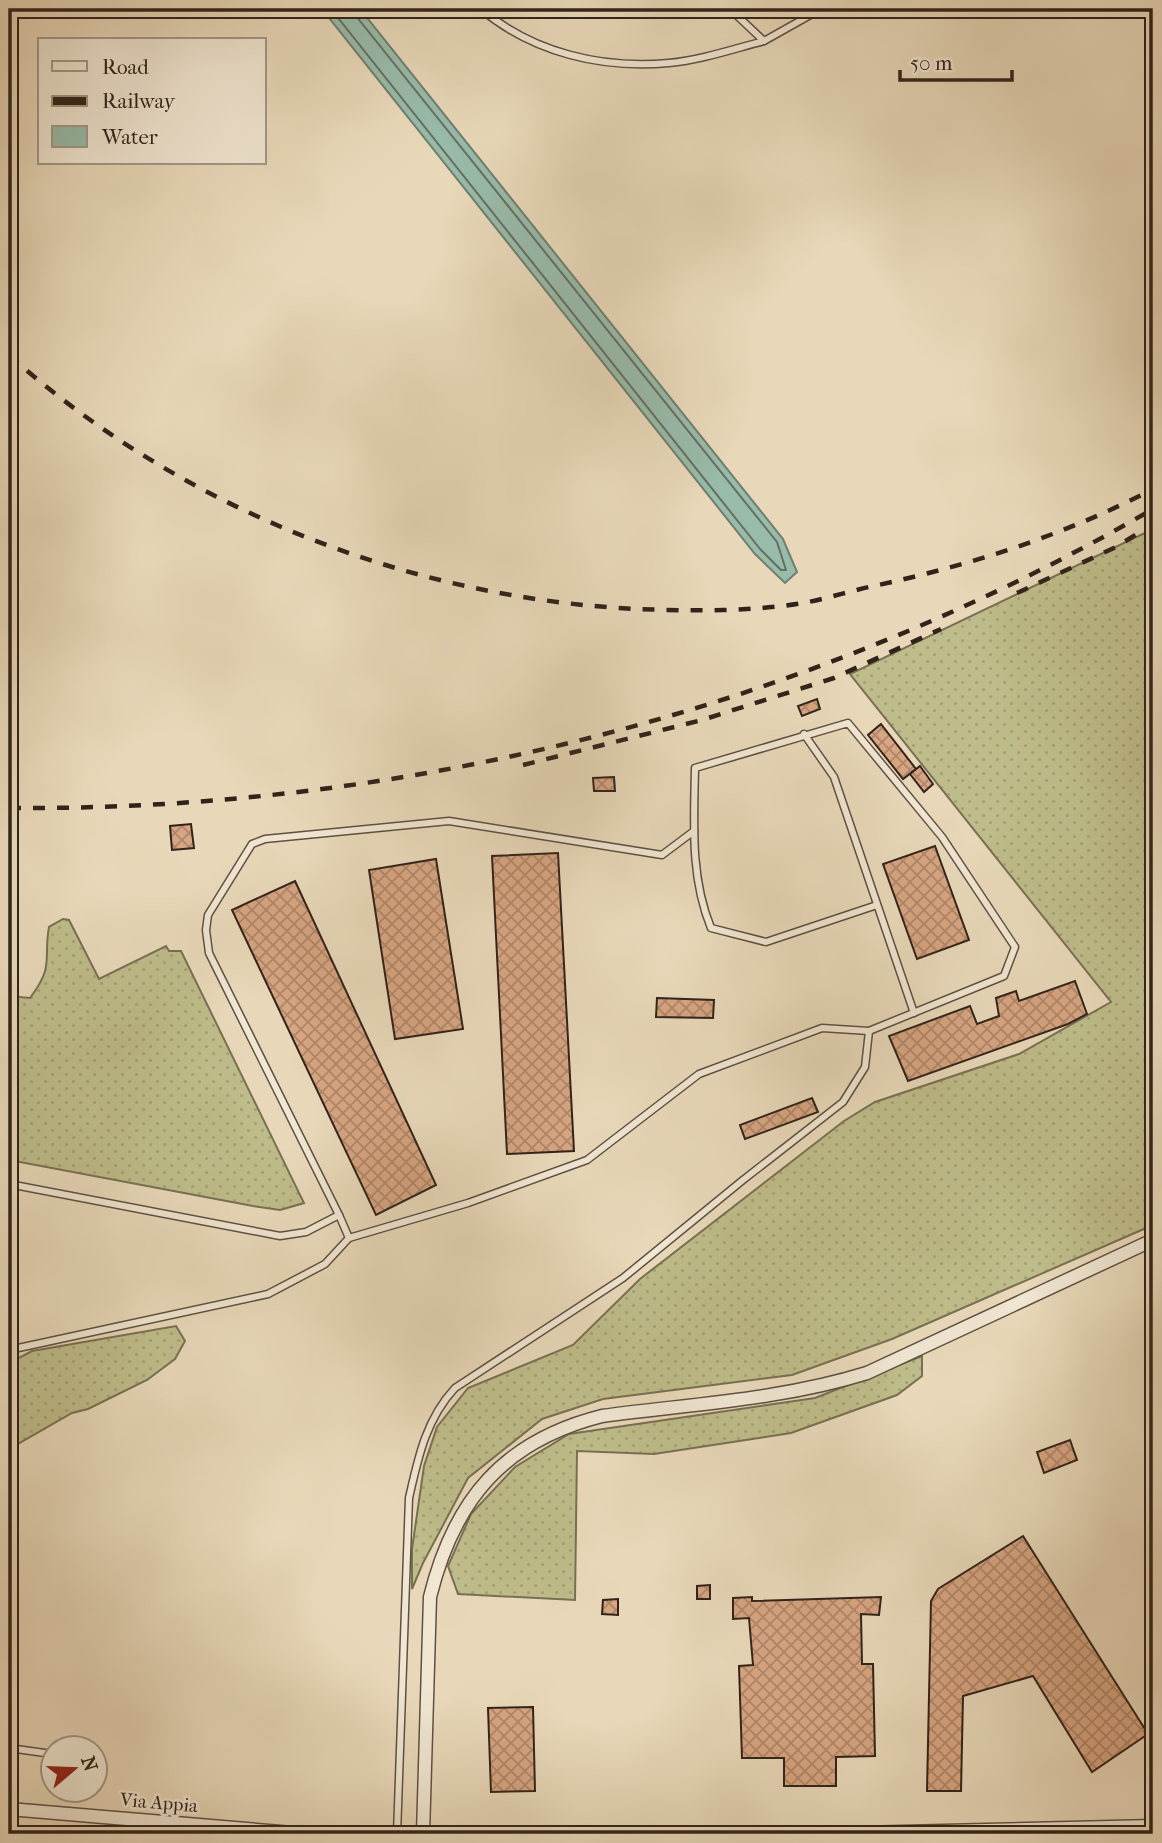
<svg xmlns="http://www.w3.org/2000/svg" width="1162" height="1843" viewBox="0 0 1162 1843" font-family="'IM FELL French Canon',serif">
<style>
.grass{fill:url(#grass-dots);stroke:#787052;stroke-width:2}
.water{fill:#98bbaa;stroke:#6f7e70;stroke-width:2}
.lines{fill:none;stroke-linecap:round;stroke-linejoin:round}
.shore{stroke:#646f62;stroke-width:2}
.building{fill:url(#building-cross-hatch);stroke:#31231a;stroke-width:2}
.service-casing{stroke:#5f5042;stroke-width:9}
.minor-casing{stroke:#5f5042;stroke-width:15}
.service{stroke:#f0e6d2;stroke-width:6}
.minor{stroke:#f0e6d2;stroke-width:12}
.rail{stroke:#31231a;stroke-width:4.5;stroke-dasharray:12 12;stroke-linecap:butt}
.labels{text-anchor:middle;stroke-width:5;stroke-linejoin:round;paint-order:stroke}
.street-label{font-size:19px;fill:#31231a;stroke:#f0e6d2}
</style>
<defs>
<pattern id="grass-dots" width="8" height="8" patternUnits="userSpaceOnUse" patternTransform="scale(1.75)"><rect width="8" height="8" fill="#bebc8a"/><path d="M2 2h.1M6 6h.1" fill="none" stroke="#a4a176" stroke-width="1.8" stroke-linecap="round"/></pattern>
<pattern id="building-cross-hatch" width="8" height="8" patternUnits="userSpaceOnUse" patternTransform="scale(1.75)"><rect width="8" height="8" fill="#d7a581"/><path d="M0 0l8 8M0 8l8-8" fill="none" stroke="#af8669"/></pattern>
</defs>
<rect width="100%" height="100%" fill="#e8d8b9"/>
<filter id="stains"><feTurbulence type="fractalNoise" baseFrequency=".00286" numOctaves="4"/><feColorMatrix values="0 0 0 0 .2 0 0 0 0 .09 0 0 0 0 .02 0 0 0 .5 -.17"/></filter>
<radialGradient id="worn" r=".72"><stop offset=".6" stop-color="#630" stop-opacity="0"/><stop offset="1" stop-color="#630" stop-opacity=".3"/></radialGradient>
<g class="grass">
<polygon points="1153,529 1153,1225 892,1339 792,1375 603,1399 542,1419 468,1478 423,1563 412,1589 412,1549 424,1466 437,1427 468,1388 573,1345 640,1279 844,1121 875,1102 1019,1054 1111,1002 850,674"/>
<path d="M63,919L69,920L99,979L166,946L169,951H181L304,1203L280,1210L253,1206L9,1160V996L30,998C55,965 43,960 49,927Z"/>
<polygon points="176,1326 185,1341 175,1359 147,1380 88,1409 72,1413 9,1449 9,1363 32,1351"/>
<polygon points="922,1356 922,1376 897,1395 791,1433 654,1454 577,1451 575,1600 458,1594 448,1566 471,1514 515,1467 569,1434 815,1398"/>
</g>
<polygon class="water" points="322,9 360,9 783,539 797,572 785,583 755,554"/>
<g class="lines">
<polyline class="shore" points="331,9 760,549 781,570 786,570 777,542 356,16 355,9"/>
</g>
<g class="building">
<polygon points="817,699 820,709 802,716 798,706"/>
<polygon points="881,724 916,769 903,779 868,735"/>
<polygon points="920,766 933,784 924,792 910,774"/>
<polygon points="614,777 615,791 594,791 593,778"/>
<polygon points="191,824 194,848 172,850 170,826"/>
<polygon points="935,846 969,940 917,959 883,864"/>
<polygon points="558,853 574,1151 507,1154 492,856"/>
<polygon points="436,859 463,1029 395,1039 369,870"/>
<polygon points="295,881 436,1185 376,1215 232,910"/>
<polygon points="1075,981 1087,1014 1068,1024 908,1081 889,1036 970,1006 977,1024 999,1016 996,998 1016,991 1019,1001"/>
<polygon points="657,998 714,1000 713,1018 656,1017"/>
<polygon points="812,1098 818,1112 745,1139 740,1125"/>
<polygon points="1070,1440 1077,1460 1044,1473 1037,1452"/>
<polygon points="1023,1536 1148,1734 1092,1772 1033,1676 963,1696 961,1791 927,1791 931,1601 938,1589"/>
<polygon points="710,1585 710,1599 697,1599 697,1586"/>
<polygon points="752,1597 752,1601 881,1597 879,1615 861,1614 862,1664 873,1664 875,1756 836,1757 836,1786 784,1786 784,1758 742,1758 739,1666 753,1665 749,1618 733,1619 733,1598"/>
<polygon points="618,1599 618,1615 602,1614 603,1600"/>
<polygon points="533,1707 535,1791 491,1792 488,1708"/>
</g>
<g class="lines">
<defs>
<g id="service">
<path d="M481,9C533,53 602,69 669,63C701,60 733,49 764,41"/>
<polyline points="730,9 764,41 821,9"/>
<polyline points="804,734 834,777 914,1013"/>
<polyline points="9,1184 280,1236 306,1232 339,1215 209,953 206,930 208,915 252,844 265,839 449,821 662,855 694,831"/>
<path d="M339,1215L349,1238L468,1203L587,1160L699,1074L822,1028L869,1031L1004,976L1015,947L942,837L848,723L695,768C694,822 690,877 711,928L766,942L877,905"/>
<polyline points="9,1350 268,1294 325,1264 349,1238"/>
<polyline points="9,1748 52,1754"/>
<path d="M397,1834L409,1498C418,1458 426,1419 455,1388L623,1278L743,1180L843,1102L865,1067L869,1031"/>
</g>
<g id="minor">
<polyline points="9,1809 305,1834"/>
<path d="M423,1834L430,1597C454,1500 503,1441 602,1416C691,1404 780,1400 867,1373L1153,1240"/>
<polyline points="817,1834 1153,1826"/>
</g>
</defs>
<use href="#service" class="service-casing"/>
<use href="#minor" class="minor-casing"/>
<use href="#service" class="service"/>
<use href="#minor" class="minor"/>
<g class="rail">
<path d="M9,355C180,508 408,598 637,609C691,611 749,612 803,603C825,599 847,592 869,587C968,566 1063,536 1153,489"/>
<polyline points="1017,593 1116,547 1153,524"/>
<polyline points="523,765 702,720 834,678 941,629"/>
<path d="M9,808C409,811 806,710 1153,509"/>
</g>
</g>
<g class="labels">
<g class="street-label">
<text transform="translate(159 1802) rotate(5)" y="7">Via Appia</text>
</g>
</g>
<rect width="1162" height="1843" fill="none" stroke="#e8d8b9" stroke-width="35"/>
<rect x="10" y="10" width="1141" height="1822" fill="none" stroke="#31231a" stroke-width="3.5"/>
<rect x="18" y="18" width="1127" height="1808" fill="none" stroke="#31231a" stroke-width="2"/>
<rect x="38" y="38" width="228" height="126" fill="#f0e6d2" stroke="#a49888" stroke-width="2"/>
<rect x="52" y="61" width="35" height="10" fill="#f0e6d2" stroke="#a49888" stroke-width="2"/>
<text x="102" y="74" font-size="21" fill="#31231a">Road</text>
<rect x="52" y="96" width="35" height="10" fill="#31231a" stroke="#a49888" stroke-width="2"/>
<text x="102" y="108" font-size="21" fill="#31231a">Railway</text>
<rect x="52" y="126" width="35" height="21" fill="#98bbaa" stroke="#a49888" stroke-width="2"/>
<text x="102" y="144" font-size="21" fill="#31231a">Water</text>
<g transform="translate(74 1769) rotate(71)"><circle r="33" fill="#f0e6d2" stroke="#a49888" stroke-width="2"/>
<path d="M0-5L12 26L0 18L-12 26Z" fill="#8f2418"/>
<text y="-10" font-size="19" font-weight="bold" text-anchor="middle" fill="#31231a">N</text>
</g>
<path d="M900 70v10h112v-10" fill="none" stroke="#31231a" stroke-width="3.5"/>
<text x="910" y="70" font-size="21" fill="#31231a" stroke="#f0e6d2" stroke-width="5" paint-order="stroke">50 m</text>
<rect width="100%" height="100%" filter="url(#stains)"/>
<rect width="100%" height="100%" fill="url(#worn)"/>
</svg>
